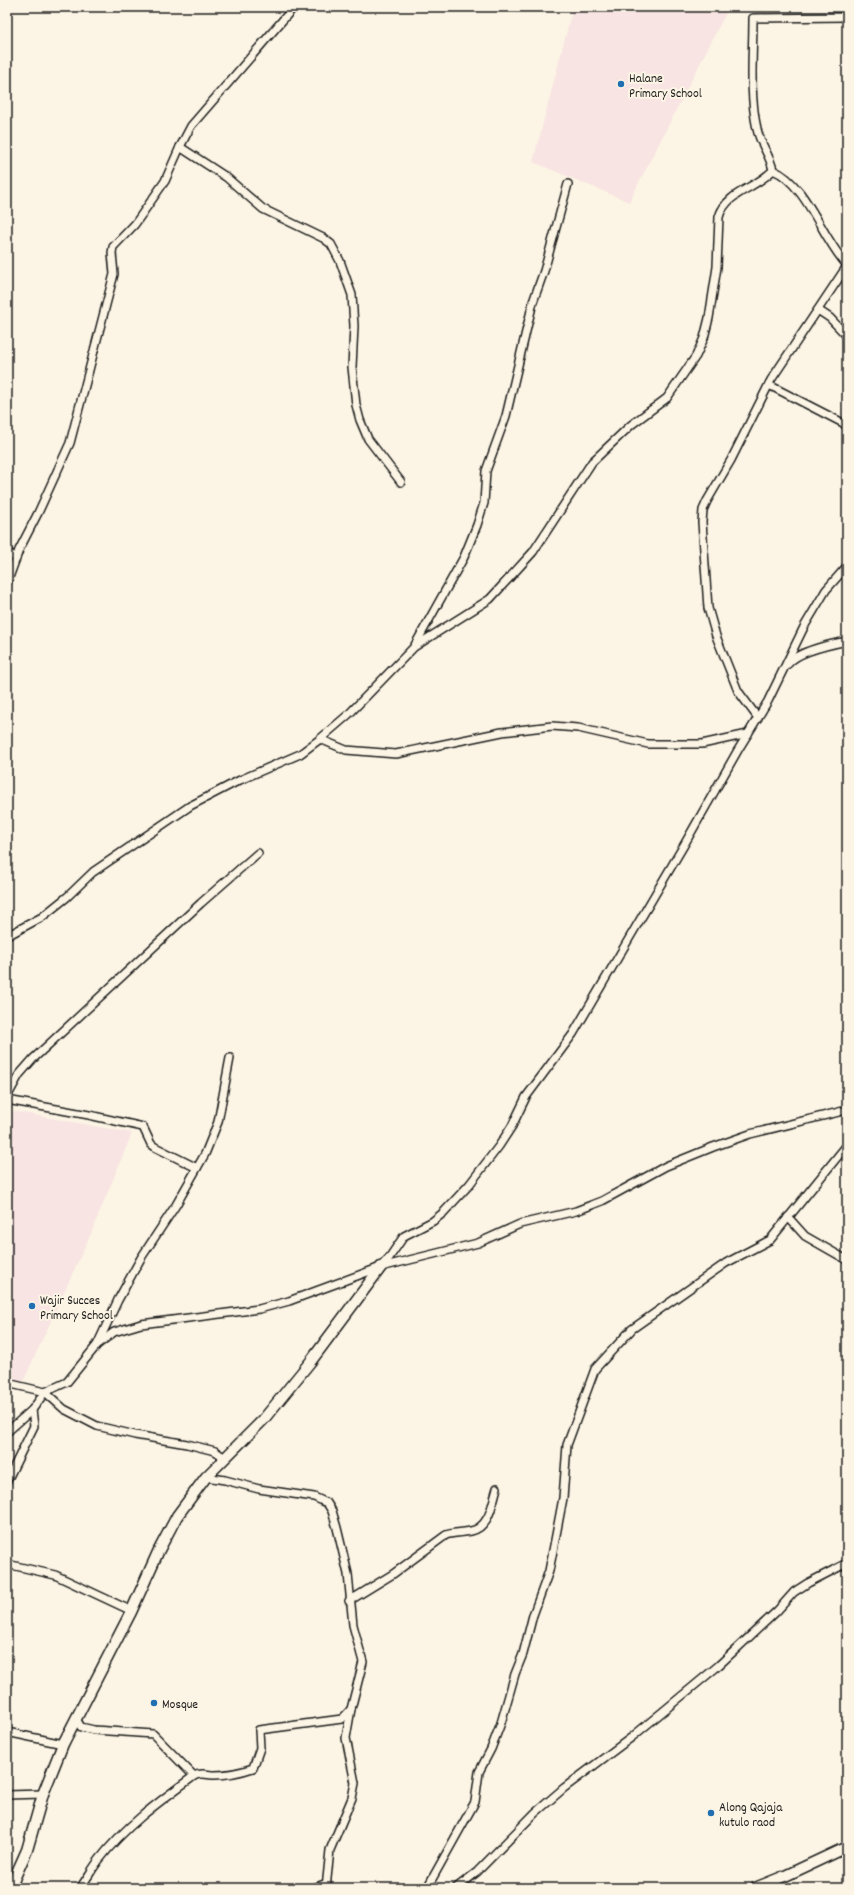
<svg xmlns="http://www.w3.org/2000/svg" width="854" height="1895" viewBox="0 0 854 1895" font-family="Dekko,sans-serif">
<style>
.built{fill:#f8e4e2}
.lines{fill:none;stroke-linecap:round;stroke-linejoin:round}
.street-casing{stroke:#1c1c1c;stroke-width:10}
.secondary-casing{stroke:#1c1c1c;stroke-width:13}
.street{stroke:#fcf5e5;stroke-width:7}
.secondary{stroke:#fcf5e5;stroke-width:10}
.poi-dot{fill:#1f6fb2;stroke:#fcf5e5;stroke-width:1.5}
.labels{text-anchor:middle;stroke-width:4;stroke-linejoin:round;paint-order:stroke}
.poi-label{font-size:13px;fill:#1c1c1c;stroke:#fcf5e5;text-anchor:start}
</style>
<rect width="100%" height="100%" fill="#fcf5e5"/>
<filter id="ink" filterUnits="userSpaceOnUse"><feTurbulence type="fractalNoise" baseFrequency=".025" numOctaves="2"/><feDisplacementMap in="SourceGraphic" scale="8" xChannelSelector="R" yChannelSelector="G"/><feConvolveMatrix kernelMatrix="1 2 1 2 8 2 1 2 1" color-interpolation-filters="sRGB"/></filter>
<g filter="url(#ink)">
<g class="built">
<polygon points="573,7 729,7 629,202 533,162"/>
<polygon points="7,1110 132,1133 92,1231 23,1382 7,1380"/>
</g>
<g class="lines">
<defs>
<g id="street">
<polyline points="180,147 226,177 263,209 323,238 331,244 340,261 352,295 354,326 352,367 356,405 360,420 368,439 401,482"/>
<path d="M773,170C807,184 822,239 847,265"/>
<polyline points="818,310 830,318 847,336"/>
<polyline points="769,385 843,423 847,427"/>
<polyline points="7,551 16,559"/>
<polyline points="7,583 19,550 38,513 70,443 114,274 112,253 113,247 135,224 165,181 180,147 191,126 294,7"/>
<polyline points="415,645 464,557 477,525 484,503 486,471 506,416 533,302 544,271 568,184"/>
<path d="M788,664C797,651 832,644 847,641"/>
<polyline points="758,718 738,691 716,636 708,608 702,522 703,510 707,501 731,460 771,380 847,266"/>
<polyline points="320,739 346,750 396,754 502,732 552,726 578,728 648,744 702,744 748,734"/>
<path d="M7,936L42,917L67,897L93,872L190,806L240,780L300,754L320,739L349,714L414,647L490,599L533,552L592,462L631,425L667,398L696,356L704,338L709,318L717,267L719,217C726,192 757,188 773,170C770,155 760,144 757,129C749,93 753,54 753,18L847,17"/>
<polyline points="7,1097 19,1075 33,1059 201,903 258,853"/>
<polyline points="7,1100 89,1115 143,1127 151,1144 155,1147 197,1168"/>
<polyline points="788,1217 805,1236 847,1260"/>
<polyline points="382,1265 389,1258 404,1236 433,1221 443,1213 469,1185 499,1146 512,1126 526,1097 573,1034 684,845 738,750 768,701 804,627 826,590 847,566"/>
<polyline points="98,1343 118,1300 141,1258 176,1205 205,1154 218,1122 230,1058"/>
<polyline points="7,1383 45,1392 64,1409 97,1426 135,1435 187,1444 215,1451 225,1458"/>
<polyline points="7,1432 32,1410 45,1392 67,1382 97,1345 114,1332 141,1324 259,1309 289,1301 381,1267 478,1243 520,1224 576,1211 602,1201 666,1166 713,1147 750,1134 847,1110"/>
<polyline points="206,1477 225,1480 259,1489 314,1497 327,1503 332,1511 337,1528 348,1574 353,1625 363,1662 351,1709 346,1738 355,1783 352,1798 330,1850 326,1888"/>
<polyline points="7,1481 34,1426 32,1410"/>
<polyline points="7,1564 55,1575 132,1611"/>
<path d="M349,1601L393,1574L446,1535C454,1532 462,1533 471,1531C490,1527 492,1504 497,1488"/>
<path d="M76,1719L81,1727L94,1730L153,1734L194,1776C160,1801 125,1826 99,1860C92,1869 87,1879 80,1888"/>
<polyline points="7,1732 63,1744"/>
<path d="M194,1776C201,1772 207,1775 215,1775C228,1775 241,1772 253,1768L260,1748L259,1730L342,1719L351,1709"/>
<polyline points="7,1795 43,1794"/>
<polyline points="314,1888 327,1883"/>
<polyline points="427,1888 475,1802 479,1772 491,1749 501,1723 515,1674 523,1654 533,1615 549,1571 556,1535 563,1498 567,1445 595,1369 632,1329 726,1263 770,1240 847,1145"/>
<polyline points="456,1888 477,1872 535,1813 564,1788 632,1737 718,1666 777,1611 794,1592 808,1583 847,1563"/>
</g>
<g id="secondary">
<polyline points="10,1888 27,1850 43,1794 63,1744 131,1612 159,1550 177,1516 206,1477 263,1420 311,1361 381,1267"/>
<polyline points="755,1888 785,1876 847,1847"/>
</g>
</defs>
<use href="#street" class="street-casing"/>
<use href="#secondary" class="secondary-casing"/>
<use href="#street" class="street"/>
<use href="#secondary" class="secondary"/>
</g>
</g>
<g class="poi-dot">
<circle cx="621" cy="84" r="4"/>
<circle cx="32" cy="1306" r="4"/>
<circle cx="154" cy="1703" r="4"/>
<circle cx="711" cy="1813" r="4"/>
</g>
<g class="labels">
<g class="poi-label">
<text x="629" y="82">Halane<tspan x="629" dy="15">Primary School</tspan></text>
<text x="40" y="1304">Wajir Succes<tspan x="40" dy="15">Primary School</tspan></text>
<text x="162" y="1708">Mosque</text>
<text x="719" y="1811">Along Qajaja<tspan x="719" dy="15">kutulo raod</tspan></text>
</g>
</g>
<rect width="854" height="1895" fill="none" stroke="#fcf5e5" stroke-width="24"/>
<rect x="12" y="12" width="830" height="1871" fill="none" stroke="#1c1c1c" stroke-width="1.5" filter="url(#ink)"/>
</svg>
